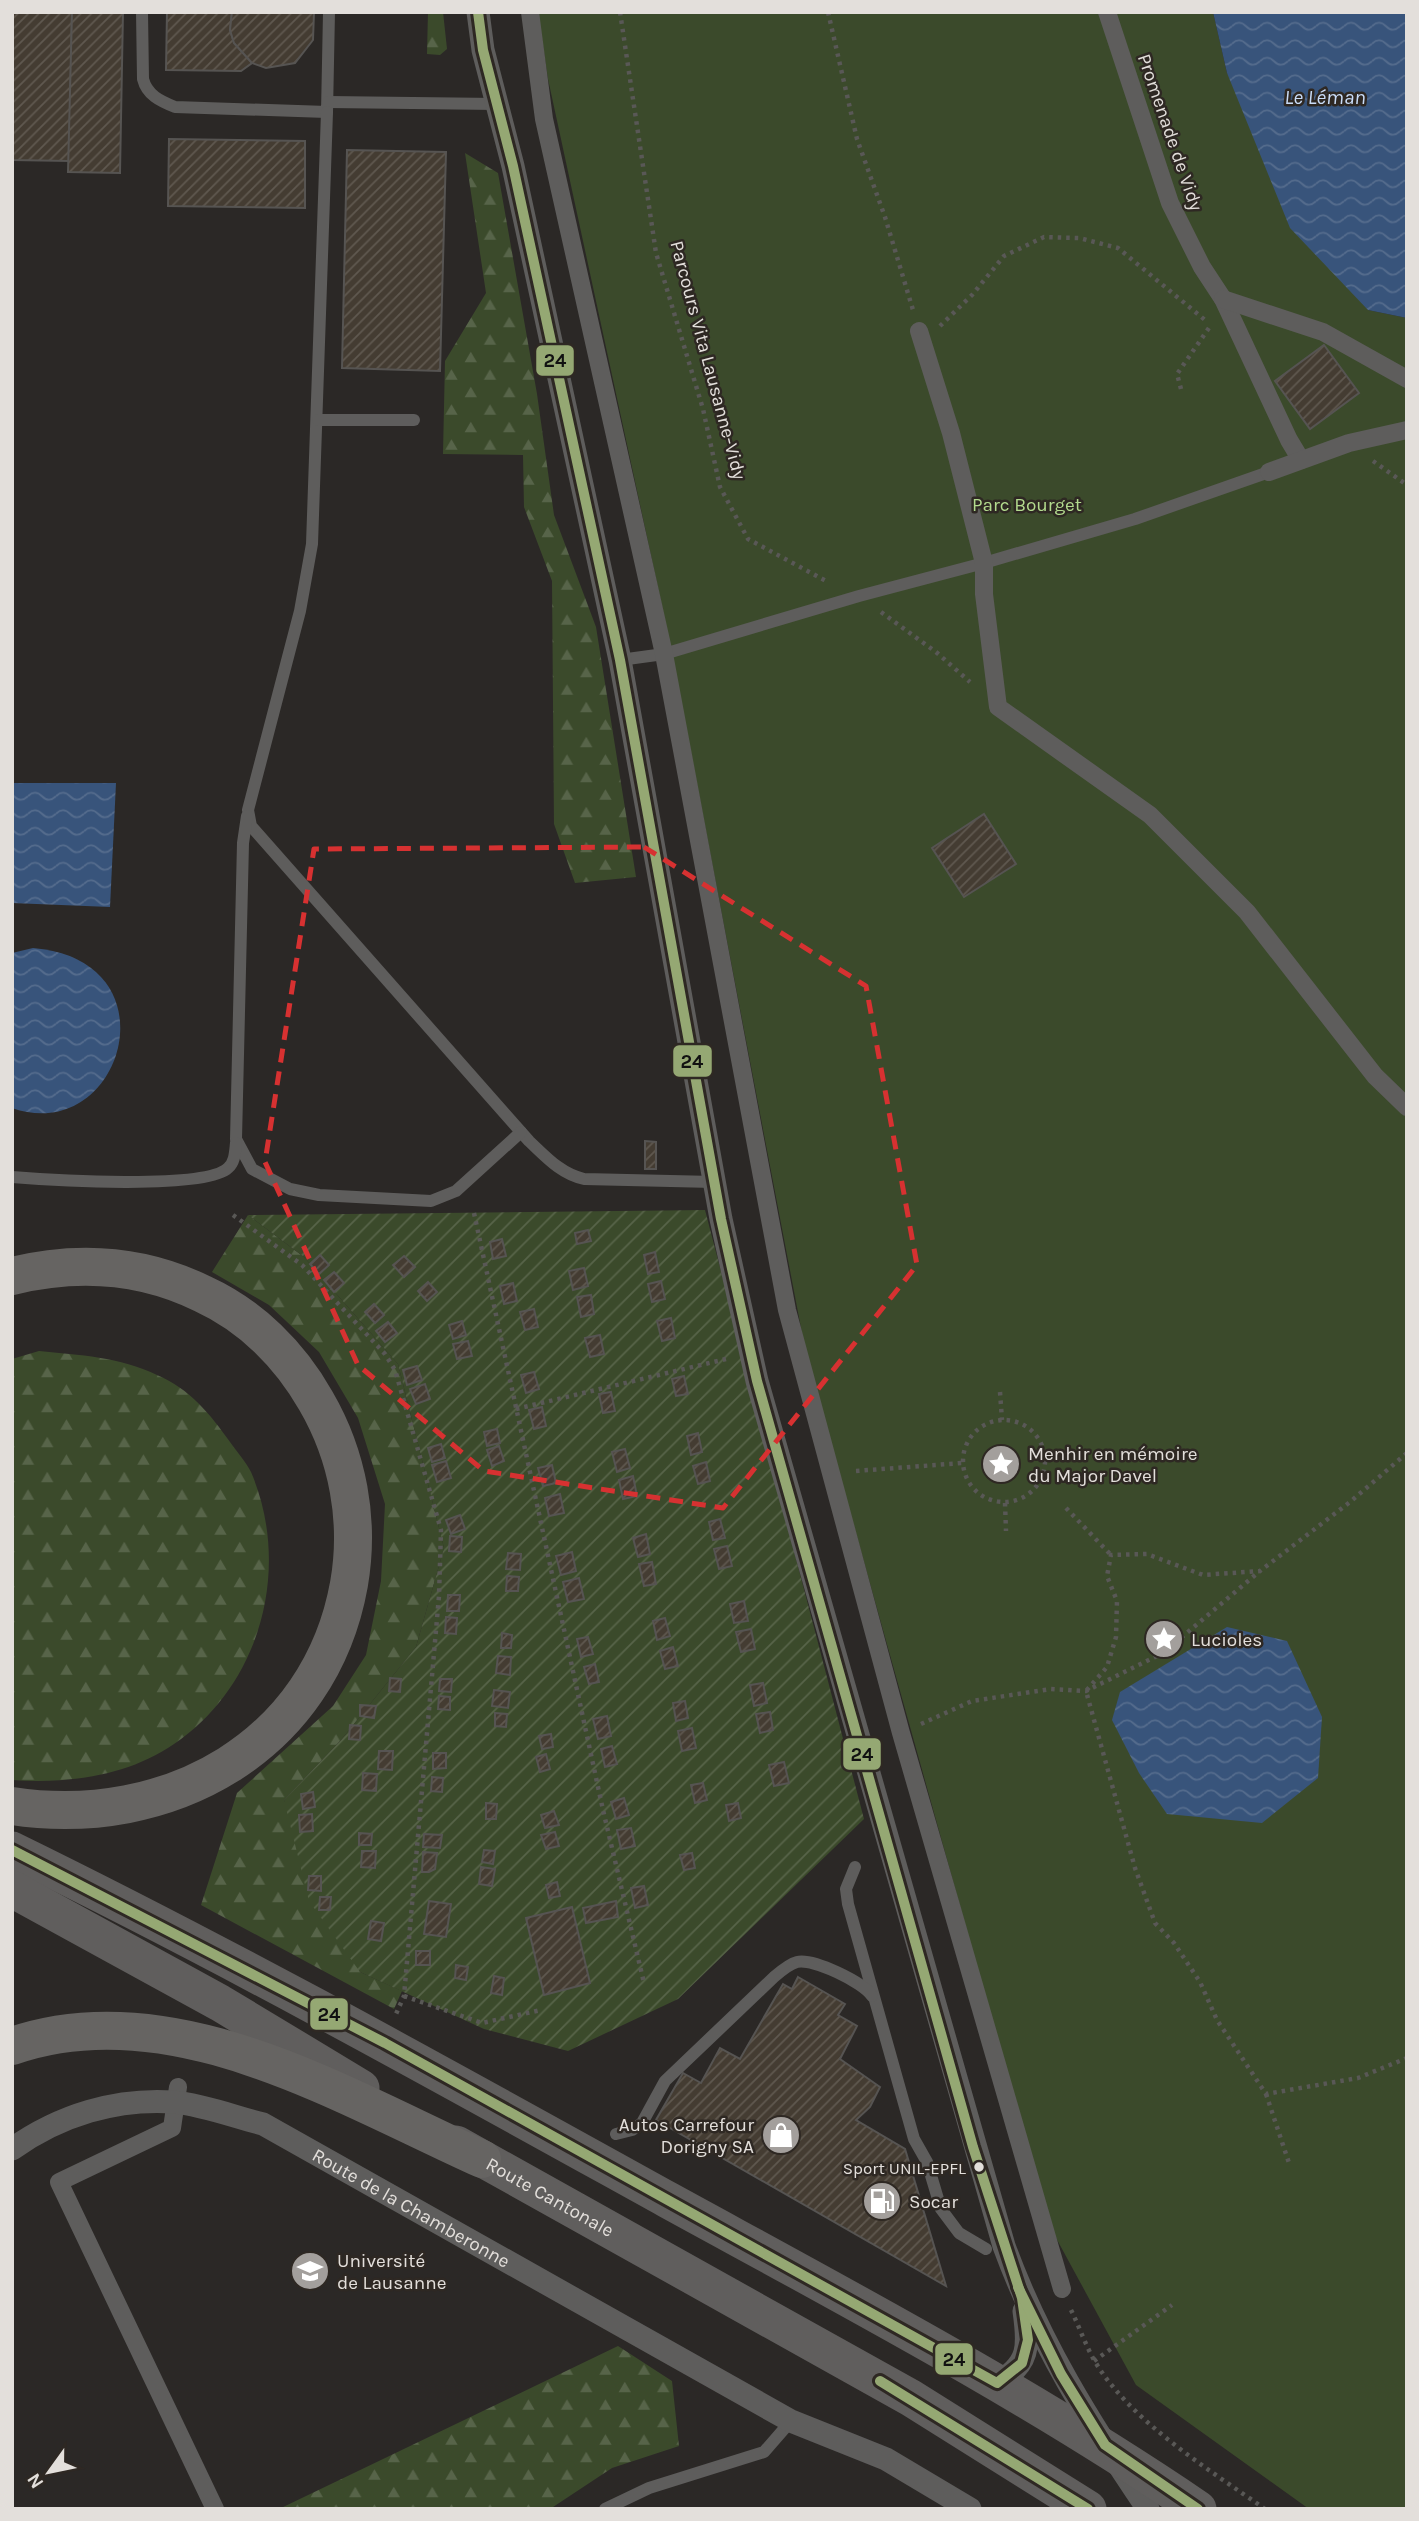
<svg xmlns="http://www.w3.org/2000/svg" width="1419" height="2521" viewBox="0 0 1419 2521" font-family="Karla,sans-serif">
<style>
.forest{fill:url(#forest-firs)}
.park{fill:#3b4a2b}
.garden{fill:url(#garden-furrows)}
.water{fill:url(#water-waves)}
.building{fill:url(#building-hatch);stroke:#565452;stroke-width:2}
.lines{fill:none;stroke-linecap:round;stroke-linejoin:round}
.path{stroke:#595856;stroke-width:4.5;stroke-dasharray:3.5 5;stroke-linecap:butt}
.service{stroke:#5e5d5c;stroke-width:12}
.pedestrian{stroke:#5e5d5c;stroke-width:18}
.minor{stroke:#5e5d5c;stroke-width:23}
.primary{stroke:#605e5d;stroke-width:37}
.motorway{stroke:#666462;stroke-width:38}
.bus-1-casing{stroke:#2e2823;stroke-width:16}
.bus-1{stroke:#95a873;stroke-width:10}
.marked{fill:none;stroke:#d73131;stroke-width:5;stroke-dasharray:14 9;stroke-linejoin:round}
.bus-dot{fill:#e3dfdb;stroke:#2e2823;stroke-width:2.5}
.labels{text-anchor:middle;stroke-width:5;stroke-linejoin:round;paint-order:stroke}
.bus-label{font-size:17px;fill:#e3dfdb;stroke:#2e2823;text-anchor:end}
.street-label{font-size:19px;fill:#e3dfdb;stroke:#2e2823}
.park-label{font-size:19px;fill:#b3db8e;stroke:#2e2823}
.poi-label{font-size:19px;fill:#e3dfdb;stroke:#2e2823;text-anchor:start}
.water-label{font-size:21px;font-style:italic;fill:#c9dcf8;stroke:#2e2823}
.line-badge{stroke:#2e2823;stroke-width:2.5}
.pale-badge-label{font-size:19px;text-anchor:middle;font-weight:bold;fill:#111}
</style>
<defs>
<pattern id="forest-firs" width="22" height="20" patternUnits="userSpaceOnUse" patternTransform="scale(1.75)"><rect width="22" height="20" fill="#3b4a2b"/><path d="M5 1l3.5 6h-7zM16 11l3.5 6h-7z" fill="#576449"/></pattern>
<pattern id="garden-furrows" width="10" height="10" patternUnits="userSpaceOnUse" patternTransform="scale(1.75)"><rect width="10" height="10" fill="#3b4a2b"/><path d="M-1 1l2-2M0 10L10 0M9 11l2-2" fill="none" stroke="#576449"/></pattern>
<pattern id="water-waves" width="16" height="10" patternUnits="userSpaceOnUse" patternTransform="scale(1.75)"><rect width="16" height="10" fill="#38547b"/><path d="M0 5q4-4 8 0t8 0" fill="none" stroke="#556c8d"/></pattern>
<pattern id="building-hatch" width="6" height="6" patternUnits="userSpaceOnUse" patternTransform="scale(1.75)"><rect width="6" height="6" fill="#443c32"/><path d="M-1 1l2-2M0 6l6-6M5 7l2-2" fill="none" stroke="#5f584f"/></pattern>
</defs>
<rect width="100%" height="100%" fill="#2b2826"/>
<g class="forest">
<polygon points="428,12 443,12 447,49 440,55 427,54"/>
<polygon points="465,153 498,173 537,394 554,515 596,627 636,877 575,883 554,824 552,581 524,507 523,455 443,454 445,361 486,293"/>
<polygon points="248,1215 304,1257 398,1364 444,1548 416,1647 341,1740 284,1800 360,1972 402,1991 394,2009 201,1905 237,1793 333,1706 366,1655 381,1581 385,1504 358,1418 319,1352 269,1305 212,1272"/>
<path d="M39,1351C79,1355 120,1357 157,1375C190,1389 210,1414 230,1442C237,1452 246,1462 251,1472C292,1568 261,1685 174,1744C128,1776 67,1784 12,1780V1359Z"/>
<polygon points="618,2346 672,2381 679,2446 612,2468 550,2509 279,2509"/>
</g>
<polygon class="park" points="538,12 1213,12 1227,73 1368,310 1407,318 1407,2509 1309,2509 1136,2385 1049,2225 806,1354 671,648 548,79"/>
<polygon class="garden" points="705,1210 864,1819 678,1999 568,2051 484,2029 360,1972 309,1901 284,1800 341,1740 416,1647 444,1548 398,1364 304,1257 248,1215"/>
<g class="water">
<polygon points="1213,12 1407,12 1407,318 1368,310 1290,228 1227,73"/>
<polygon points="12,783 116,783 110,907 12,903"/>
<path d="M33,948C178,960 122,1147 12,1108V953Z"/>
<polygon points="1227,1627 1287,1641 1322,1717 1318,1778 1262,1823 1167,1814 1139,1773 1112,1720 1120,1692"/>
</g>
<g class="building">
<polygon points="12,12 72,12 69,161 12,160"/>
<polygon points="72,12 123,12 120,173 68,172"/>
<polygon points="167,12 232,12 230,30 234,43 252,63 241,71 166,70"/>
<polygon points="232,12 314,12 313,40 295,63 266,68 252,63 234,43 230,30"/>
<polygon points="169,139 305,141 305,208 168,206"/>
<polygon points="347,150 446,152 440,371 342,368"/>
<polygon points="1324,345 1359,393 1310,429 1275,381"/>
<polygon points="984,814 1016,864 964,897 932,848"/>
<polygon points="645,1141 656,1142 656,1169 645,1169"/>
<polygon points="588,1230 591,1241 577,1244 575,1233"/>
<polygon points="502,1239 506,1256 493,1259 490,1242"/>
<polygon points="655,1252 659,1272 648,1274 644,1255"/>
<polygon points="320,1255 329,1265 319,1274 310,1264"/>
<polygon points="404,1256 415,1267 404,1277 393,1265"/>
<polygon points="584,1268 588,1286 573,1290 569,1271"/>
<polygon points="334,1272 344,1283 334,1292 324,1280"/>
<polygon points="661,1281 665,1299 652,1302 648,1284"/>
<polygon points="428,1282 437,1292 427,1301 418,1291"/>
<polygon points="513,1283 517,1301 504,1304 500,1286"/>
<polygon points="591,1295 594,1314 581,1317 577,1297"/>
<polygon points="374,1304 384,1315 375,1323 365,1312"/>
<polygon points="534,1309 538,1327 525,1330 520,1312"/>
<polygon points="671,1318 675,1338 662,1341 657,1321"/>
<polygon points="462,1321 466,1335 453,1339 449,1325"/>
<polygon points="388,1322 397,1333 385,1342 376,1331"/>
<polygon points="600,1335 604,1354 590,1357 585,1338"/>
<polygon points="468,1341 472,1356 457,1359 453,1344"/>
<polygon points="417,1366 422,1380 407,1385 403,1370"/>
<polygon points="534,1372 539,1389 526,1393 521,1375"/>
<polygon points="684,1376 688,1394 676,1396 672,1379"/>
<polygon points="425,1384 430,1399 416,1404 410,1389"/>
<polygon points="611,1392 615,1411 603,1413 599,1394"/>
<polygon points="542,1407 546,1426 534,1429 529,1410"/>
<polygon points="497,1429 500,1443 487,1446 484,1432"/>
<polygon points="698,1433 702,1452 691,1455 687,1436"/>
<polygon points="441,1444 445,1458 432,1462 428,1448"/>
<polygon points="499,1446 504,1461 492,1466 487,1450"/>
<polygon points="625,1449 630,1468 617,1472 612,1452"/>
<polygon points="446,1461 451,1478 437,1482 432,1465"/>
<polygon points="706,1462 710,1481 698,1484 693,1466"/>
<polygon points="552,1465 556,1483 543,1486 538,1468"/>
<polygon points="633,1476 637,1496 623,1499 619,1480"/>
<polygon points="560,1494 564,1513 549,1516 545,1498"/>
<polygon points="460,1515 465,1529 451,1534 446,1520"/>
<polygon points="720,1519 725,1538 713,1540 709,1522"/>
<polygon points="646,1534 650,1554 638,1557 633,1538"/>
<polygon points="450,1536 462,1537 461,1552 449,1551"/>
<polygon points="727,1546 732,1566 719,1569 714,1549"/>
<polygon points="572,1552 576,1571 561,1575 556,1556"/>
<polygon points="508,1553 521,1554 520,1570 506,1569"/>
<polygon points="652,1562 656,1584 644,1586 639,1564"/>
<polygon points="507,1576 519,1577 518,1591 506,1591"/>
<polygon points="579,1578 584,1599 568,1602 563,1582"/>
<polygon points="448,1595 460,1595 459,1611 447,1611"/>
<polygon points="744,1601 748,1621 734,1623 730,1604"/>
<polygon points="446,1617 457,1618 456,1634 445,1633"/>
<polygon points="665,1618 670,1636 657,1640 653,1621"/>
<polygon points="751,1629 755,1649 741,1652 736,1632"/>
<polygon points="502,1633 512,1635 511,1648 501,1648"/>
<polygon points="588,1637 593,1654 581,1657 577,1639"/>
<polygon points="673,1647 678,1666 665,1669 660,1651"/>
<polygon points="498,1656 511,1657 510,1675 496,1673"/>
<polygon points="595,1664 599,1682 589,1684 584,1667"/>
<polygon points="390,1678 401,1679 400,1692 389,1691"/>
<polygon points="440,1679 452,1679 451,1692 439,1691"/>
<polygon points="763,1683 767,1703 754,1706 750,1685"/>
<polygon points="494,1690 510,1692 508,1708 492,1706"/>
<polygon points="439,1696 450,1697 450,1710 438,1709"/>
<polygon points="685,1701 688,1718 676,1721 673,1703"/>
<polygon points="360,1705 376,1706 374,1718 360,1716"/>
<polygon points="770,1712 773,1730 760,1733 756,1714"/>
<polygon points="495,1713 507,1714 506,1727 495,1726"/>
<polygon points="607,1716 611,1736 598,1739 593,1719"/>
<polygon points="350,1725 361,1726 360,1740 349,1739"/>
<polygon points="692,1728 696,1748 682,1751 678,1731"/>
<polygon points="551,1734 553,1747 542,1749 539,1736"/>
<polygon points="612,1746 617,1764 605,1767 601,1749"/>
<polygon points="379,1751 393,1751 392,1770 378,1769"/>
<polygon points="433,1753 446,1753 446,1768 433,1769"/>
<polygon points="546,1754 550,1769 540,1772 536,1757"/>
<polygon points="784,1762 789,1783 774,1786 769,1765"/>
<polygon points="363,1773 377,1774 376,1791 362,1790"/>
<polygon points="432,1777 443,1778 442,1792 431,1791"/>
<polygon points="703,1783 707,1800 695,1803 691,1785"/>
<polygon points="313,1792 315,1807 303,1809 301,1794"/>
<polygon points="624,1798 629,1815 616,1819 611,1802"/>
<polygon points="486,1803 497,1804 496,1819 486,1819"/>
<polygon points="738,1803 741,1818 729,1821 726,1805"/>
<polygon points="554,1811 559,1825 545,1828 541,1815"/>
<polygon points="312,1814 313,1831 300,1832 299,1815"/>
<polygon points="631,1828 635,1846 621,1849 617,1830"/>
<polygon points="555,1832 559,1846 546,1849 541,1835"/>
<polygon points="359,1833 372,1834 371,1845 359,1845"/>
<polygon points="424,1834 442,1835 440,1848 423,1847"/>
<polygon points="484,1850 495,1851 493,1864 482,1862"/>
<polygon points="362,1851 376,1851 375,1868 361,1867"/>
<polygon points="423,1852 437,1853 435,1869 429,1872 422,1872"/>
<polygon points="692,1853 695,1868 684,1870 680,1855"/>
<polygon points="481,1867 495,1869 492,1886 479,1884"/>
<polygon points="309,1876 321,1876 321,1891 308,1890"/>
<polygon points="557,1882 560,1896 549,1898 546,1885"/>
<polygon points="644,1886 648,1905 635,1908 631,1888"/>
<polygon points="320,1897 331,1897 330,1910 319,1910"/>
<polygon points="429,1901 451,1904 446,1937 424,1934"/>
<polygon points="616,1901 618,1917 586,1923 583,1908"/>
<polygon points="572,1907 590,1983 544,1995 526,1918"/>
<polygon points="371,1921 384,1923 381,1941 368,1939"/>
<rect x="416" y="1951" width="14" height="14"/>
<polygon points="456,1965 468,1967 466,1980 455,1978"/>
<polygon points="494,1976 504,1978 502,1995 491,1993"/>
<polygon points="798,1977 845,2004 838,2015 857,2026 840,2059 880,2087 870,2107 856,2120 905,2149 946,2286 656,2120 683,2073 701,2083 720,2048 740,2059 783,1984 792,1989"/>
</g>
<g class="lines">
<g class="path">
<polyline points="620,12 656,253 703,409 720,487 748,539 828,582"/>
<polyline points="828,12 857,139 885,217 913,310"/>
<polyline points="940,326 972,295 1004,256 1044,237 1079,238 1118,248 1205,320"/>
<polyline points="1181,389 1177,374 1211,325"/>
<polyline points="1373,461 1407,485"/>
<polyline points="881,612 936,652 970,682"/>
<polyline points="474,1213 603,1810 644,1983"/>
<polyline points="233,1215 302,1265 385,1354 395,1370 441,1530 439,1596 404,1996 396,2014"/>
<polyline points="1000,1392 1002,1420"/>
<polyline points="516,1409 726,1359"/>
<circle cx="1004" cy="1461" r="41"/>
<polyline points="1407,1453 1350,1502 1260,1571 1203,1575 1147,1554 1111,1555 1107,1576 1117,1601 1116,1637 1107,1667 1086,1691 1135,1868 1155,1923 1174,1943 1200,1982 1217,2020 1266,2094 1358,2078 1407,2058"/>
<polyline points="1045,1460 1076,1458"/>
<polyline points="856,1471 962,1463"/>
<polyline points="1005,1503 1006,1531"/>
<polyline points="1066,1508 1111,1555"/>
<polyline points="921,1724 972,1701 1051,1689 1086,1691 1163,1653 1260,1571"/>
<polyline points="404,1996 482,2023 541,2010"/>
<polyline points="1266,2094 1290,2166"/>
<path d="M1071,2310C1079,2326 1085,2344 1094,2360C1130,2421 1208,2469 1265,2509"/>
<polyline points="1094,2361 1172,2305"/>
</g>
<g class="service">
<path d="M142,12L143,79C147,95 160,101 175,107L327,112L329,12"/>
<polyline points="328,102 497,104"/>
<path d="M327,112L312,544L300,611L248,810L251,826L529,1141C546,1157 561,1174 584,1179L714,1182"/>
<polyline points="318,420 414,420"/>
<polyline points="620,660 664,654 859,596 984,563 1135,519 1269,472"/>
<polyline points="247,816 243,843 236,1139 252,1169 290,1189 319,1195 431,1201 456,1191 521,1132"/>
<path d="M12,1177C48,1180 205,1190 228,1168C235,1162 235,1152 236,1143"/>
<polyline points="855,1867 846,1889 848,1904 914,2139 927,2162 941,2209 959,2233 986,2249"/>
<path d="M616,2134L632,2130L642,2123L665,2081L774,1977C781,1971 789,1964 797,1962C813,1958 863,1982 872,1996"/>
<polyline points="605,2509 649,2488 764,2452 791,2421"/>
</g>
<g class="pedestrian">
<polyline points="530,12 544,119 664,654 787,1310 901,1733 1062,2289"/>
<polyline points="1107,12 1170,203 1202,267 1223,299 1289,440 1301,460"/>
<polyline points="1223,299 1323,332 1407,379"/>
<polyline points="919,331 951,433 984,563 984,594 998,707 1150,815 1247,912 1375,1076 1407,1107"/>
<polyline points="1269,472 1349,443 1407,430"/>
<polyline points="178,2087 172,2128 59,2182 215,2509"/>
</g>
<g class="minor">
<path d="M478,12L483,50L513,166L620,660L721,1219L757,1381L1004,2246C1039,2342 1091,2425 1148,2509"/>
<path id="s1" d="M12,2149C60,2115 116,2098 174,2102C204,2105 235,2117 263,2124L791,2421L886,2459L970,2509"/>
<path d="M997,2383C1030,2364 1029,2346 1024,2311"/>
</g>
<g class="primary">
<path d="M12,1850C235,1959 451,2080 668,2200C847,2298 1029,2394 1198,2509"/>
<polyline points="12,1889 220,2003 361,2088"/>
<path id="s2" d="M456,2144L911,2398L1088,2509"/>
</g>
<g class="motorway">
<path d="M12,1276C78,1260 142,1264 203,1294C251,1316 290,1355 316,1401C348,1456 360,1521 349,1584C320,1746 169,1830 12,1806"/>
<path d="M12,2046C171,1991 340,2095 482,2159"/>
</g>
<defs>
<g id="bus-1">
<polyline points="12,1850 385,2043 997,2383 1022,2363 1028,2340 1022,2298 973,2147 757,1381 721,1219 620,660 513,166 483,50 478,12"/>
<polyline points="1018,2287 1061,2374 1105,2445 1198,2509"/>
<polyline points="880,2381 1088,2509"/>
</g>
</defs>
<use href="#bus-1" class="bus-1-casing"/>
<use href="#bus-1" class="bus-1"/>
</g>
<path class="marked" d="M644,847L866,986L917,1265L723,1508L484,1471L358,1365L265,1162L314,849Z"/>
<defs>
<symbol id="sight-disc" viewBox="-11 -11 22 22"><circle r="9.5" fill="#a39f9c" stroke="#2e2823"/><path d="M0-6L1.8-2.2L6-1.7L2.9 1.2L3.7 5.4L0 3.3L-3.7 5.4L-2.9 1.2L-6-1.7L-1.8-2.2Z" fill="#fff"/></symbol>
<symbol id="shop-disc" viewBox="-11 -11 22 22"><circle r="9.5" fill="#a39f9c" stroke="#2e2823"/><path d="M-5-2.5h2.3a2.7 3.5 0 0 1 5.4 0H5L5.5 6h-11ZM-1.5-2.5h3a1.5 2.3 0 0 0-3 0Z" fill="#fff"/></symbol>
<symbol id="fuel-disc" viewBox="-11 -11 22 22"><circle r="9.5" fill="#a39f9c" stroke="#2e2823"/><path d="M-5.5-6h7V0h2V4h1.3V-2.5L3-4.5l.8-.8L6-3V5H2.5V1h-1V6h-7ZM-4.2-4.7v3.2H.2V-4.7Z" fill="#fff"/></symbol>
<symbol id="university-disc" viewBox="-11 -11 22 22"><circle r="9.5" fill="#a39f9c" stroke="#2e2823"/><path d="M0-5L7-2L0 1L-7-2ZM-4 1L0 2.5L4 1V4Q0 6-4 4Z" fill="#fff"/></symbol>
</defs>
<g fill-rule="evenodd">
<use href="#sight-disc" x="979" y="1442" width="44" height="44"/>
<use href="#sight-disc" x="1142" y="1617" width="44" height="44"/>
<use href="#shop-disc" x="759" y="2113" width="44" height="44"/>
<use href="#fuel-disc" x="860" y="2179" width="44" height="44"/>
<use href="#university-disc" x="288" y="2249" width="44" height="44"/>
</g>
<circle class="bus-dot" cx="979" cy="2167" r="6"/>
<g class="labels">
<g class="bus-label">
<text x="966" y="2174">Sport UNIL-EPFL</text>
</g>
<g class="street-label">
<text transform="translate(1171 132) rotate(71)" y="7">Promenade de Vidy</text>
<text transform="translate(709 360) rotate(75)" y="7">Parcours Vita Lausanne-Vidy</text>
<text dy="7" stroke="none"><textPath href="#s2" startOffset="108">Route Cantonale</textPath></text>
<text dy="7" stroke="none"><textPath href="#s1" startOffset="434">Route de la Chamberonne</textPath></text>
</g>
<g class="park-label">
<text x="1027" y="511">Parc Bourget</text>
</g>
<g class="poi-label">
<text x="1028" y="1460">Menhir en mémoire<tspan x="1028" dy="22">du Major Davel</tspan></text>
<text x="1191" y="1646">Lucioles</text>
<text x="754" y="2131" text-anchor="end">Autos Carrefour<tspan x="754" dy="22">Dorigny SA</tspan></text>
<text x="909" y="2208">Socar</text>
<text x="337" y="2267">Université<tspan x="337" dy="22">de Lausanne</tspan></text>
</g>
<g class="water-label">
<text x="1325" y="104">Le Léman</text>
</g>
</g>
<g class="line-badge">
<rect x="535" y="344" width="40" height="33" rx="7" fill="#95a873"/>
<rect x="672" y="1044" width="41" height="34" rx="7" fill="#95a873"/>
<rect x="842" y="1737" width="40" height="34" rx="7" fill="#95a873"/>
<rect x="309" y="1997" width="40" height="34" rx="7" fill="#95a873"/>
<rect x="934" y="2342" width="40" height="34" rx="7" fill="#95a873"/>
</g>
<g class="pale-badge-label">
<text x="555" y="367">24</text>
<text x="692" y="1068">24</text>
<text x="862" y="1761">24</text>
<text x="329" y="2021">24</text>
<text x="954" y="2366">24</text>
</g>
<rect width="1419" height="2521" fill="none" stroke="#e3dfdb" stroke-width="28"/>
<g transform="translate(49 2472) rotate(237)" stroke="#2e2823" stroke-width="5" paint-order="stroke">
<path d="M0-5L12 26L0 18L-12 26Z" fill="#e3dfdb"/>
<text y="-10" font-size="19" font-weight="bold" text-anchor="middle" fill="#e3dfdb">N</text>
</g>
</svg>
